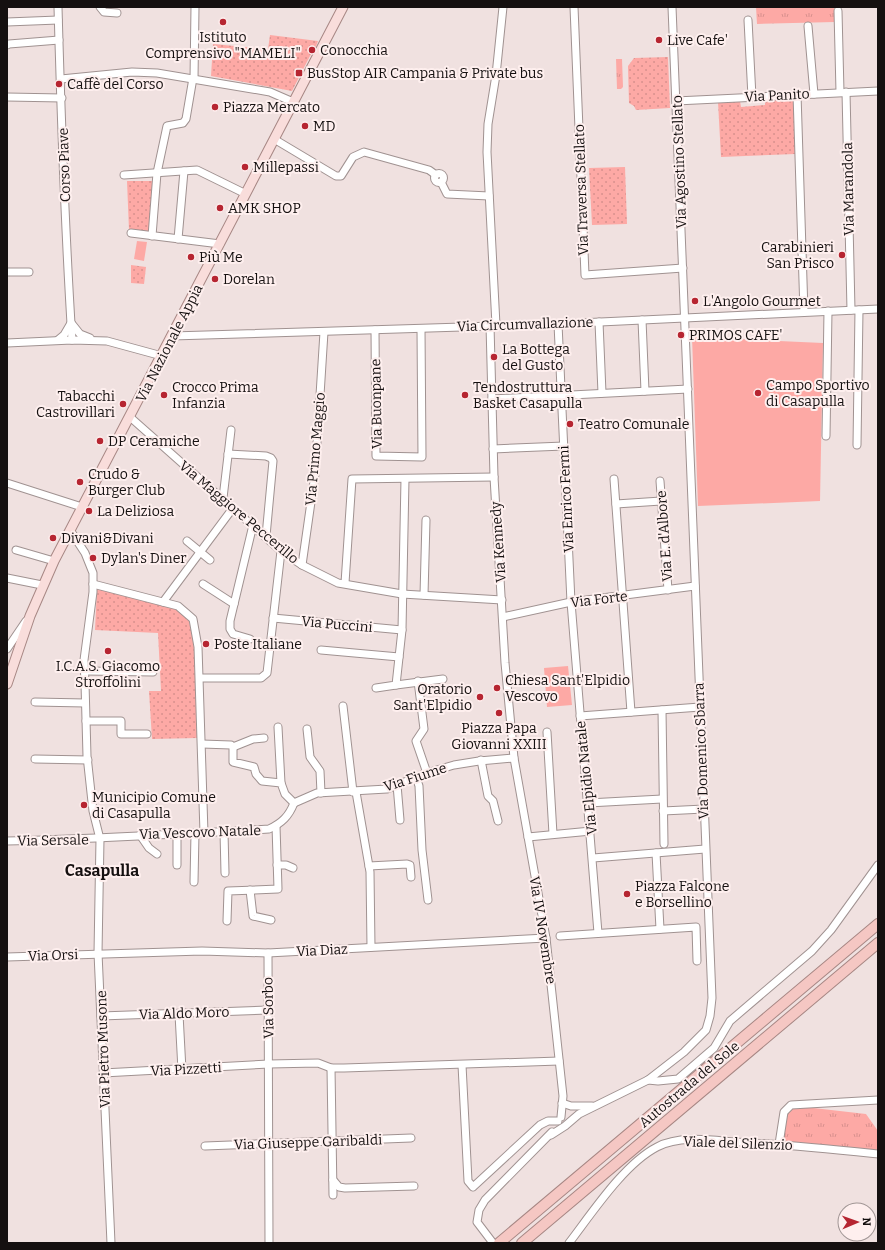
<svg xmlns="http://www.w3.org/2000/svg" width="885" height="1250" viewBox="0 0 885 1250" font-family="Bitter,serif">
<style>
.grass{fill:url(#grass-tufts)}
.park{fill:url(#park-dots)}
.pitch{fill:#fda9a5}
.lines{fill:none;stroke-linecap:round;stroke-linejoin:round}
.minor-casing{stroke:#a09291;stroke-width:9}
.major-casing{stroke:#a78784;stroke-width:11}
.highway-casing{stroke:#a78784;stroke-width:12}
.minor{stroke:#fff;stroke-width:7}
.major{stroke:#f9dddb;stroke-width:9}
.highway{stroke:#f5c7c3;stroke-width:10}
.poi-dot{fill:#b62531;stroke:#feefee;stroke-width:1.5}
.labels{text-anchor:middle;stroke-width:4;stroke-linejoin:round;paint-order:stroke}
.poi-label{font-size:14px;fill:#151010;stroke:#feefee;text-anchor:start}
.street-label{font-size:14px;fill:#151010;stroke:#feefee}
.quarter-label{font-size:16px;font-weight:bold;fill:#151010;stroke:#feefee}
</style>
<defs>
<pattern id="grass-tufts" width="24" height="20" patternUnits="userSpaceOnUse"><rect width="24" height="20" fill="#fda9a5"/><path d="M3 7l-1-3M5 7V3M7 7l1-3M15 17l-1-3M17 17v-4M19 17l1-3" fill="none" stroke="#d8908d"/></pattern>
<pattern id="park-dots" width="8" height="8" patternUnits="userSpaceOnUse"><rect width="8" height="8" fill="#fda9a5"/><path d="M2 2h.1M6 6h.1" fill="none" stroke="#d8908d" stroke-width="1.8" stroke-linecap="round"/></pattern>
</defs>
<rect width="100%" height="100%" fill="#f0e1e0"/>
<g class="grass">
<polygon points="756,7 834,7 835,22 757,24"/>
<polygon points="616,59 622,59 623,87 621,89 617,89"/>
<polygon points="796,1106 866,1114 878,1131 878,1150 783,1141 788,1110"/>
</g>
<g class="park">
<polygon points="270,35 318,41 315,49 310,56 292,91 211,76 213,44 268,49"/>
<polygon points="668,57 670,108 636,110 634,106 629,103 628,66 634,58"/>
<polygon points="792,98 794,100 795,154 721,157 718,102 740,101 741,107 765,105 765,100"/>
<polygon points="625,167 627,224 592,225 589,168"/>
<polygon points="127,181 155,181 149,233 129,230"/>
<polygon points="131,265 146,267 144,284 131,283"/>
<polygon points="97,588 176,609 189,620 194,647 197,738 152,739 149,691 161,691 158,633 95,630"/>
</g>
<g class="pitch">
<polygon points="137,241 147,242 144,261 134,259"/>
<polygon points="692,337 823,343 820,501 698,506"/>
<polygon points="568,666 572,705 547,707 544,668"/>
</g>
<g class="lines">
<defs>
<g id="minor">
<path d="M58,7C61,118 65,229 72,340"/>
<polyline points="100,7 104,12 117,13"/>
<polyline points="574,7 585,275 683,268"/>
<polyline points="838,11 840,92"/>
<polyline points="748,20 752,97"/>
<polyline points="7,22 58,20"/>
<polyline points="808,26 814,94"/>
<polyline points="7,45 9,44 59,40"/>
<polyline points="61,79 132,72 157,73 270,92 293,102"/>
<polyline points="194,79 195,7"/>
<polyline points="846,92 851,310"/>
<polyline points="797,94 804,312"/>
<polyline points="7,97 62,98"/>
<polyline points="676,101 878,91"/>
<polyline points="274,139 336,176 341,176 353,157 364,152 429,170 436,175"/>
<circle cx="439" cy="178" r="4.5"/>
<polyline points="124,175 197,170 246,194"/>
<polyline points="441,182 447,194 489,196"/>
<polyline points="131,233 220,244"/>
<polyline points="152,236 157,173 167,126 183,123 186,119 193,78"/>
<polyline points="178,239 184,171"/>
<polyline points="7,272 29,272"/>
<polyline points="642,320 645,391"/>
<polyline points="599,322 602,393"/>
<polyline points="72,324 80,334 90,338"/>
<polyline points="558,324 571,602 598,933"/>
<polyline points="490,325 494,477 505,663 514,758 546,938 563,1096 561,1117"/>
<polyline points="496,325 487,152 488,124 496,75 503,7"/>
<polyline points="375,330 376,456 422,457 421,329"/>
<polyline points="172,336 558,324 878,309"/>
<polyline points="58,340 64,335 71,323"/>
<polyline points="7,343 72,340 107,341 162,356"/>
<polyline points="492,399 688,389"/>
<polyline points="130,417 281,551 302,565 338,583 402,594 502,600"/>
<polyline points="826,436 828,311"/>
<polyline points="857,445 859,310"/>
<polyline points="493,449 564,446"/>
<polyline points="228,454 266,456 271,458 273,461 266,536"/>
<polyline points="614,479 631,712"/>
<polyline points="660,481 668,590"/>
<polyline points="7,483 82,507"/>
<polyline points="223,498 231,430"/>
<polyline points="616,504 661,501"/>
<polyline points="70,530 85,553 93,573 93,592 84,660 85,683 87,756 93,811 100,839 98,953 111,1243"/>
<polyline points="187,541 210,560"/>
<polyline points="16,550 54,561"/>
<polyline points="302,565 315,474 324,332"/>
<polyline points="7,578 42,585"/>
<polyline points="345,583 352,479 494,477"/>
<polyline points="93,584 178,606 193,619 198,647 204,833"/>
<polyline points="203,584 234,604"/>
<polyline points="424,595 426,520"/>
<polyline points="163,602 233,508"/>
<polyline points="503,617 571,602 695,586"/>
<polyline points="273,618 402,630"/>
<polyline points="250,639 233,634 230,629 230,621 253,525"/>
<polyline points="7,649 26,621"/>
<polyline points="321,650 399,657"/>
<polyline points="85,671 153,672"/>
<polyline points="200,678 261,678 267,673 281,551"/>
<polyline points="418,681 424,729 416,741 427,773"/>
<polyline points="396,685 443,679"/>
<polyline points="376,688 396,685 402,630 405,479"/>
<polyline points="35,702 85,703"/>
<polyline points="343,706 353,792"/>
<polyline points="662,710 664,844"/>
<polyline points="580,716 700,707"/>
<polyline points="86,721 121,721 121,734 147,734"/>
<polyline points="278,727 281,783"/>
<polyline points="307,729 310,757 320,771 321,793"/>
<polyline points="547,732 553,834"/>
<polyline points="202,744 231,745 233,747 233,762 254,767 256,774 262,781 281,783 285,794 294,803"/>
<polyline points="233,747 253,739 264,738"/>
<polyline points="35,759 88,760"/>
<polyline points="481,760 488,796 493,801 498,821"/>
<polyline points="416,777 419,786 422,850 428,900"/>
<polyline points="397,785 400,820"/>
<polyline points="356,792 370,872 371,947"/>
<polyline points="294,803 317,793 387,789 427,773 454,765 479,761 514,758"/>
<polyline points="588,803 662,799"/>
<polyline points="663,811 704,809"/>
<polyline points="224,832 225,873"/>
<polyline points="140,835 149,848 157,854"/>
<polyline points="528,837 591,831"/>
<path d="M7,841C95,839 182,834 269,829C282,823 289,816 294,803"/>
<polyline points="656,853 660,929"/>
<polyline points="593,858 705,849"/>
<polyline points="177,865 177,834"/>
<polyline points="277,865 286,865 293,868"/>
<polyline points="369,866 407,864 410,865 411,877"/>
<polyline points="194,882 195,833"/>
<polyline points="250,890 253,916 271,920"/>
<polyline points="227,921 228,891 278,889 276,826"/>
<polyline points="560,936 696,927 697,961"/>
<polyline points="268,953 269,1243"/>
<polyline points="7,957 202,951 268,953 546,938"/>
<polyline points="179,1014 182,1070"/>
<polyline points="101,1016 267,1010"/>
<polyline points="462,1065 468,1181 473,1187 540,1125 548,1121 558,1121"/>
<polyline points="331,1068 333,1195"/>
<polyline points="103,1073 269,1064 318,1063 331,1068 344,1068 559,1061"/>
<polyline points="648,1080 658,1081 678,1079 714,1048 730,1021 812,951 831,930 878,865"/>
<polyline points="562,1103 571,1106 592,1106"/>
<polyline points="551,1135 565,1126 579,1114 648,1080 684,1052 706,1030 710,1016 712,998 672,7"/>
<polyline points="779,1144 784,1112 791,1105 878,1100"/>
<polyline points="205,1146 411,1138"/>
<polyline points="333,1180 339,1187 345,1188 414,1186"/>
<polyline points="493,1243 477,1222 479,1210 485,1200 552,1132"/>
<path d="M569,1243C592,1213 624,1164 657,1147C680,1135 711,1140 735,1142C783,1144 830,1149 878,1154"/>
</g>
<polyline id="major" points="7,684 30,616 54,561 343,7"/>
<g id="highway">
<polyline points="499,1243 878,924"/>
<polyline points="522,1243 878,943"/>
</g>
</defs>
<use href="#minor" class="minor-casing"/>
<use href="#major" class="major-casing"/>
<use href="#highway" class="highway-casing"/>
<use href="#minor" class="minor"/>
<use href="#major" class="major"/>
<use href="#highway" class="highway"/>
</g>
<g class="poi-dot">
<circle cx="223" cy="22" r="4"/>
<circle cx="659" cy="40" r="4"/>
<circle cx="312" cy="50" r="4"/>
<rect x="295" y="69" width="8" height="8" rx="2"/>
<circle cx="59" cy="84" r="4"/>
<circle cx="215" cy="107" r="4"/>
<circle cx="305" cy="126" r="4"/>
<circle cx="245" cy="167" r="4"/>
<circle cx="220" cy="208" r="4"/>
<circle cx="842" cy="255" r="4"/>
<circle cx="191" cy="257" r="4"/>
<circle cx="215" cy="279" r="4"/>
<circle cx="695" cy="301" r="4"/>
<circle cx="681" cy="335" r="4"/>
<circle cx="494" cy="357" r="4"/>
<circle cx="758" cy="393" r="4"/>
<circle cx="164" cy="395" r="4"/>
<circle cx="465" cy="395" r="4"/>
<circle cx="123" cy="404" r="4"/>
<circle cx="570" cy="424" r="4"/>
<circle cx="100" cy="441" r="4"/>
<circle cx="80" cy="482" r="4"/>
<circle cx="89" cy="511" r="4"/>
<circle cx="53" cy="538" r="4"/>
<circle cx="93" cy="558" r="4"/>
<circle cx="206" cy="644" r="4"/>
<circle cx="108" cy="651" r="4"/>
<circle cx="497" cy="688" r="4"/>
<circle cx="480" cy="697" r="4"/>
<circle cx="499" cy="713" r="4"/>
<circle cx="84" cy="805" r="4"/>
<circle cx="627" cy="894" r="4"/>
</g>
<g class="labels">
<g class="poi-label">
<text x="223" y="42" text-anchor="middle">Istituto<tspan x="223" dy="16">Comprensivo "MAMELI"</tspan></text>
<text x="667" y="45">Live Cafe'</text>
<text x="320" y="55">Conocchia</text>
<text x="307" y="78">BusStop AIR Campania &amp; Private bus</text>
<text x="67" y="89">Caffè del Corso</text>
<text x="223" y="112">Piazza Mercato</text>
<text x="313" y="131">MD</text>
<text x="253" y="172">Millepassi</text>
<text x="228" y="213">AMK SHOP</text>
<text x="834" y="252" text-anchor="end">Carabinieri<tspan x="834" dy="16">San Prisco</tspan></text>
<text x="199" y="262">Più Me</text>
<text x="223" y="284">Dorelan</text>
<text x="703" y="306">L'Angolo Gourmet</text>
<text x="689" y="340">PRIMOS CAFE'</text>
<text x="502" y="354">La Bottega<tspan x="502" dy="16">del Gusto</tspan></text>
<text x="766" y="390">Campo Sportivo<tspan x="766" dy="16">di Casapulla</tspan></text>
<text x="172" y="392">Crocco Prima<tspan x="172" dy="16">Infanzia</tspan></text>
<text x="473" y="392">Tendostruttura<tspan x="473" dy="16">Basket Casapulla</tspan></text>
<text x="115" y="401" text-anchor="end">Tabacchi<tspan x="115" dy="16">Castrovillari</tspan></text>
<text x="578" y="429">Teatro Comunale</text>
<text x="108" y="446">DP Ceramiche</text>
<text x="88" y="479">Crudo &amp;<tspan x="88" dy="16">Burger Club</tspan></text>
<text x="97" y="516">La Deliziosa</text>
<text x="61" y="543">Divani&amp;Divani</text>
<text x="101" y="563">Dylan's Diner</text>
<text x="214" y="649">Poste Italiane</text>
<text x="108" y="671" text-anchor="middle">I.C.A.S. Giacomo<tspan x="108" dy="16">Stroffolini</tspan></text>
<text x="505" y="685">Chiesa Sant'Elpidio<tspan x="505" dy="16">Vescovo</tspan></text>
<text x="472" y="694" text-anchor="end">Oratorio<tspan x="472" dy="16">Sant'Elpidio</tspan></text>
<text x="499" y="733" text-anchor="middle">Piazza Papa<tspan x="499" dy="16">Giovanni XXIII</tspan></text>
<text x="92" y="802">Municipio Comune<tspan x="92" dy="16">di Casapulla</tspan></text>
<text x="635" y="891">Piazza Falcone<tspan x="635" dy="16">e Borsellino</tspan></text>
</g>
<g class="street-label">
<text transform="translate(777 95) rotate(-3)" y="5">Via Panito</text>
<text transform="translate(679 162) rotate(-92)" y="5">Via Agostino Stellato</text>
<text transform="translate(64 165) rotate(-92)" y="5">Corso Piave</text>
<text transform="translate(848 189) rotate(-91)" y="5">Via Marandola</text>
<text transform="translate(581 190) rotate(-92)" y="5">Via Traversa Stellato</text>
<text transform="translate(525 324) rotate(-2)" y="5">Via Circumvallazione</text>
<text transform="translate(169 343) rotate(-63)" y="5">Via Nazionale Appia</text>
<text transform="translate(376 404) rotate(-91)" y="5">Via Buonpane</text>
<text transform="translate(315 449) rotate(-85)" y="5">Via Primo Maggio</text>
<text transform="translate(566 499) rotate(-93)" y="5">Via Enrico Fermi</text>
<text transform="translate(239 512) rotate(40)" y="5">Via Maggiore Peccerillo</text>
<text transform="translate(664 536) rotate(-94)" y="5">Via E. d'Albore</text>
<text transform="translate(498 542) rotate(-94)" y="5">Via Kennedy</text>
<text transform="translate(599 599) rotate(-7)" y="5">Via Forte</text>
<text transform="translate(337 624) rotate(5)" y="5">Via Puccini</text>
<text transform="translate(701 751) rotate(-92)" y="5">Via Domenico Sbarra</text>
<text transform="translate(415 777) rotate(-18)" y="5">Via Fiume</text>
<text transform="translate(586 778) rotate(-96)" y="5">Via Elpidio Natale</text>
<text transform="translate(200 832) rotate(-2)" y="5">Via Vescovo Natale</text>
<text transform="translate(53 840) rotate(-1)" y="5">Via Sersale</text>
<text transform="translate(543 930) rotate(81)" y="5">Via IV Novembre</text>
<text transform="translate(322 950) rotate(-3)" y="5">Via Diaz</text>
<text transform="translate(53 955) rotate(-2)" y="5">Via Orsi</text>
<text transform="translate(268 1008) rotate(-91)" y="5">Via Sorbo</text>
<text transform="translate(184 1013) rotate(-2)" y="5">Via Aldo Moro</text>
<text transform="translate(103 1049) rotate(-92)" y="5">Via Pietro Musone</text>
<text transform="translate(186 1069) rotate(-3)" y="5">Via Pizzetti</text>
<text transform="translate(689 1084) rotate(-40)" y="5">Autostrada del Sole</text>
<text transform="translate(308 1142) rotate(-2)" y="5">Via Giuseppe Garibaldi</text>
<text transform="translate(738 1143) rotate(2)" y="5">Viale del Silenzio</text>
</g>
<g class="quarter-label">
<text x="102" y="876">Casapulla</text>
</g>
</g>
<rect width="885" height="1250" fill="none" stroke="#151010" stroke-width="16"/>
<g transform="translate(857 1222) rotate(88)"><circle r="19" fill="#feefee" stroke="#a19695"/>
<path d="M0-3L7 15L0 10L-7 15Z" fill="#b62531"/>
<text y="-6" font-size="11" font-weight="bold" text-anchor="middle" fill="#151010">N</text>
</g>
</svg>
